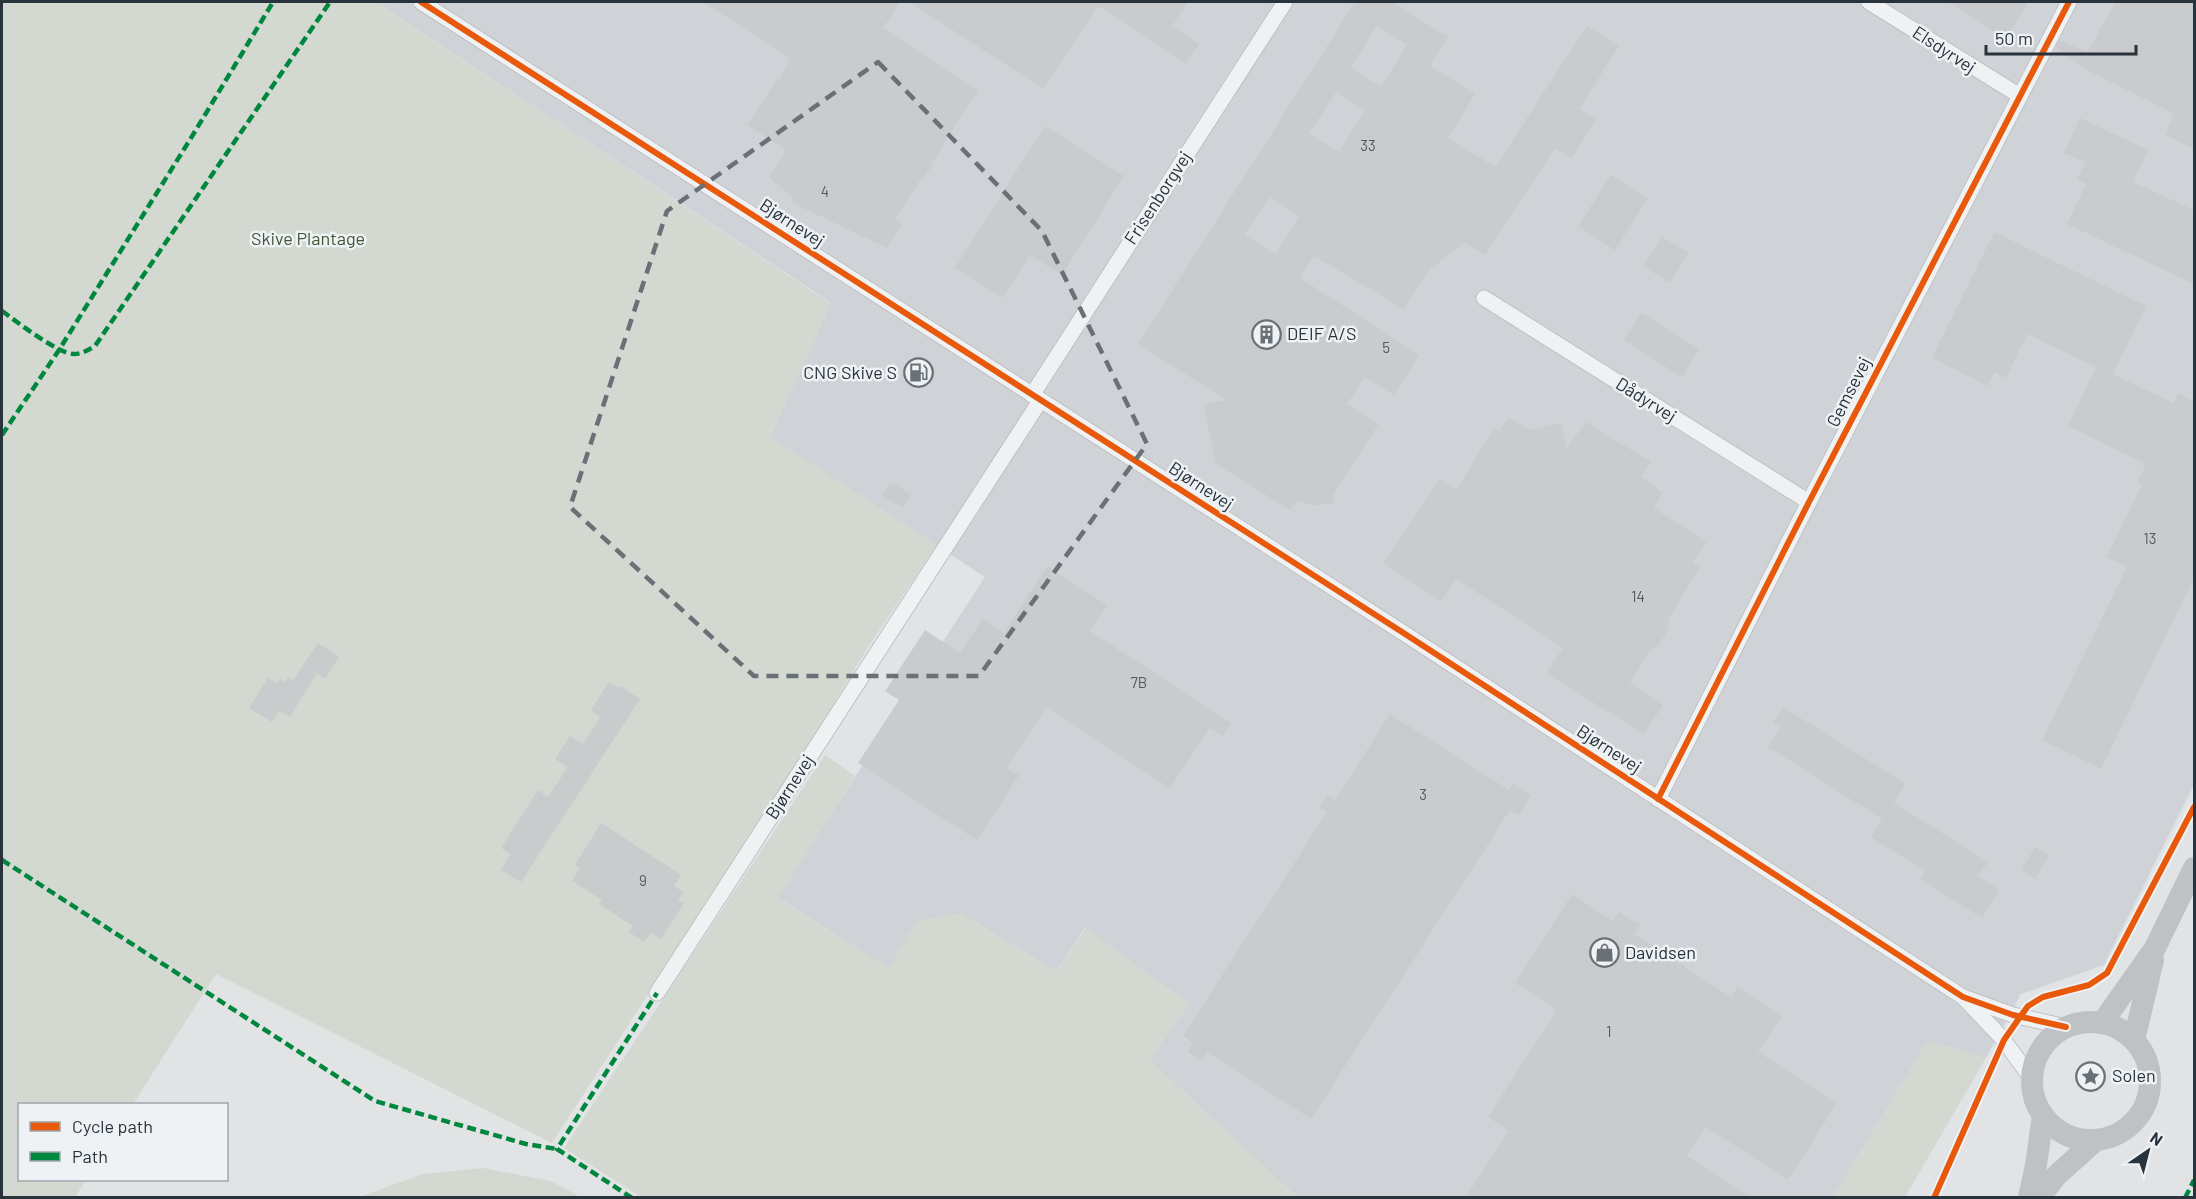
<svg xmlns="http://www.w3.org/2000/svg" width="2196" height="1199" viewBox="0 0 2196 1199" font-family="Barlow,sans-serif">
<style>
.built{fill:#cfd3d8}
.green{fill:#d3d9d1}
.building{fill:#c9cbcd;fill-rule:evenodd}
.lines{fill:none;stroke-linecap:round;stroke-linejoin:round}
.street-casing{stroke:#bfc1c3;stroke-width:17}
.street{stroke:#eff1f2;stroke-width:15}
.secondary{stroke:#bfc2c4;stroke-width:22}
.quiet{stroke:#00873e;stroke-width:4.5;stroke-dasharray:9 4.5;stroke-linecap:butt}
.cycleway-casing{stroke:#eef2f5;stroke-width:10}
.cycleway{stroke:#e8590c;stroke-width:6}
.marked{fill:none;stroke:#697177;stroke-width:4.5;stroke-dasharray:12 8;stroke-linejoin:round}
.labels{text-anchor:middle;stroke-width:5;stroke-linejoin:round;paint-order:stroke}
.number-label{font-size:15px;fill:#525a61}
.street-label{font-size:18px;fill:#29333c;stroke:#eef2f5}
.park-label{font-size:18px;fill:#435738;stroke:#eef2f5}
.poi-label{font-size:18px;fill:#29333c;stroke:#eef2f5;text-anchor:start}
</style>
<rect width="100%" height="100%" fill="#e1e3e5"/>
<polygon class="built" points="376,2 2194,2 2194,785 2104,965 2021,994 1986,1058 1928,1041 1833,1197 1297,1197 1149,1060 1189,1004 1085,928 1056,971 960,913 888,968 777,897 985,577 770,437 831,303"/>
<g class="green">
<polygon points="2,2 376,2 831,304 770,437 937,545 868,647 800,759 552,1143 216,974 133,1104 20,1104 20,1180 86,1180 75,1197 2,1197"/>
<polygon points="825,755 855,776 778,898 888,968 917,921 960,913 1056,971 1086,928 1189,1004 1150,1060 1297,1197 641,1197 564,1148"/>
<polygon points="1928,1041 1986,1058 1905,1197 1833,1197"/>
<polygon points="483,1168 550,1181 581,1197 359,1197 423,1174"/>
</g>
<g class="building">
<polygon points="703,2 900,2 883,28 978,90 932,163 932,166 925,176 922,177 895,219 902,225 887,248 793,203 794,199 769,177 786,150 747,125 777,79 780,79 790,58"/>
<polygon points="910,2 1188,2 1172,26 1199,44 1186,64 1098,6 1043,89"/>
<path d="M1355,2H1392L1448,37L1430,66L1475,94L1449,138L1495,167L1587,26L1619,46L1579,109L1596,119L1572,159L1555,148L1485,255L1465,243L1430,269L1404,309L1314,256L1300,278L1419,355L1394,395L1365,377L1347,404L1378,425L1334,494V504L1311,505L1297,501L1290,510L1216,464L1203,404L1226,400L1138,344ZM1377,26L1407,45L1381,87L1350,68ZM1336,92L1365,111L1339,152L1309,133ZM1270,197L1299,216L1275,254L1245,235Z"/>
<polygon points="1948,2 2029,2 2005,38"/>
<polygon points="2115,2 2194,2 2194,149 2165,135 2174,114 2082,67 2056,48 2060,41 2088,52"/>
<polygon points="2080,118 2148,150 2133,182 2194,210 2194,284 2067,224 2086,184 2077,180 2085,162 2064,153"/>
<polygon points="1045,126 1124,176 1062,275 1030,255 1003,298 955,268"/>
<polygon points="1611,175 1648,198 1615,250 1578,226"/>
<polygon points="1994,232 2146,306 2113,374 2173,403 2178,393 2194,401 2194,578 2101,769 2042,740 2127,567 2107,557 2142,485 2137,482 2146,464 2068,426 2096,367 2027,334 2006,378 1995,372 1988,386 1932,358"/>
<polygon points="1662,237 1689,253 1670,283 1643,266"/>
<polygon points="1642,313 1699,349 1682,377 1624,340"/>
<polygon points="1509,417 1529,430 1561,423 1567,448 1586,422 1651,462 1641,477 1663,493 1654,508 1706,542 1693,563 1700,568 1668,619 1669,628 1658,646 1651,650 1630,683 1663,705 1644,734 1546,673 1563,648 1456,579 1441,602 1383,563 1439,479 1456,490 1494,429 1499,432"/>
<polygon points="890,482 911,494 903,508 882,495"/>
<polygon points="1047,566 1107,605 1090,631 1231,723 1223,736 1210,728 1170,788 1046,707 1007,768 1019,775 977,840 858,763 899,700 885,691 925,630 960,653 983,618 1004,633"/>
<polygon points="318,643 339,657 325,679 317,673 290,717 279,711 272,722 249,708 268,678 278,683 280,679 285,682 288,677 293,680"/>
<polygon points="609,682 619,688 620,686 640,699 521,882 501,870 511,854 501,848 538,790 548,797 568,767 555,759 570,736 583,744 600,717 591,710"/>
<polygon points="1783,707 1906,784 1894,803 1988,862 1978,876 2000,890 1982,918 1920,879 1925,871 1871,837 1882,819 1768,747 1781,727 1773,722"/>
<polygon points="1390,714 1509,790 1513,784 1531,796 1519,815 1510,810 1311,1119 1207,1052 1202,1061 1188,1052 1193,1043 1183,1036 1327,812 1319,808 1328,795 1335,800"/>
<polygon points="601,823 681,875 674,886 683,892 678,900 684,903 661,939 651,932 644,942 629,932 633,926 599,904 602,900 572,881 580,868 575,865"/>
<polygon points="2035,847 2049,855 2035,879 2021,870"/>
<polygon points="1572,894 1613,921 1619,912 1640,925 1634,934 1731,997 1737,987 1782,1016 1758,1052 1837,1103 1788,1180 1706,1127 1687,1156 1750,1197 1466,1197 1509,1131 1488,1117 1557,1010 1515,983"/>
</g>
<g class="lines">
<defs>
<g id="street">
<polyline points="421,2 1402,632 1963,997 2013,1015 2066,1027"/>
<polyline points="1869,2 2020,96"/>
<polyline points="1484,298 1809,502"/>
<polyline points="1032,395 1285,2"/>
<polyline points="1658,799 1809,502 2069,2"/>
<polyline points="657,993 1040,401"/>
<polyline points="1965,999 2002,1038 2032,1079"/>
</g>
</defs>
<use href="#street" class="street-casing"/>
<use href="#street" class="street"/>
<g class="secondary">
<circle cx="2091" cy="1081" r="59"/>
<polyline points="2102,1023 2155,948 2194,868"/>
<polyline points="2134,1040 2153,960"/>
<polyline points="2029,1198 2036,1165 2043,1115"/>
<polyline points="2039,1198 2056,1176 2096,1140"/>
</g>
<g class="quiet">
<path d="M2,311C16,321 58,354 74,354C82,354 88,350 95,346L330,2"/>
<polyline points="2,435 59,350 191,138 273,2"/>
<polyline points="2,860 375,1101 526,1144 557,1149"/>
<polyline points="632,1198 557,1149 657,993"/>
<polyline points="2185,1198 2194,1180"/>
</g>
<defs>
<g id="cycleway">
<polyline points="421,2 1402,632 1963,997 2013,1015 2066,1027"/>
<polyline points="1658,799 1809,502 2069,2"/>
<polyline points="1934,1198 2004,1040 2020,1017 2028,1006 2043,997 2089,985 2107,973 2194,807"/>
</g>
</defs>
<use href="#cycleway" class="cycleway-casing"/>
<use href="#cycleway" class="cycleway"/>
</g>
<path class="marked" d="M878,62L1042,231L1147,444L979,676H754L570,507L667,211Z"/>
<defs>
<symbol id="building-ring" viewBox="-11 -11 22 22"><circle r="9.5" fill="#eef2f5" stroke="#697177" stroke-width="1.5"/><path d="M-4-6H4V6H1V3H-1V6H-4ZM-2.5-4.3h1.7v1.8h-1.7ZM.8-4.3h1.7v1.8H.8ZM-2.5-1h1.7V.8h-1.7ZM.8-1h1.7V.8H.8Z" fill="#697177"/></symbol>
<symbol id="fuel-ring" viewBox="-11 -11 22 22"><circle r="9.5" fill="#eef2f5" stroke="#697177" stroke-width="1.5"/><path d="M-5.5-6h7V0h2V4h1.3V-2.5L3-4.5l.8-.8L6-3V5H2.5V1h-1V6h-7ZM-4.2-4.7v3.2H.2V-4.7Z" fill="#697177"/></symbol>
<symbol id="shop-ring" viewBox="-11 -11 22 22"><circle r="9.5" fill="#eef2f5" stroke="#697177" stroke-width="1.5"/><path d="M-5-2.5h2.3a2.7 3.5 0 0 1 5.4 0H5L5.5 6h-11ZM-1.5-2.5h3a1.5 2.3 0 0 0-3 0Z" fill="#697177"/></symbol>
<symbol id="sight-ring" viewBox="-11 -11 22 22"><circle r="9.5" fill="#eef2f5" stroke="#697177" stroke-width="1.5"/><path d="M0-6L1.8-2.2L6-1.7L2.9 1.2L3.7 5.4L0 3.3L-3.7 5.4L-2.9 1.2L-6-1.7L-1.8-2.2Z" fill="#697177"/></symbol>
</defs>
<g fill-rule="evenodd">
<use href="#building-ring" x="1250" y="318" width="33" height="33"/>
<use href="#fuel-ring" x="902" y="356" width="33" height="33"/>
<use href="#shop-ring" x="1588" y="936" width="33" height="33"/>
<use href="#sight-ring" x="2074" y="1060" width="33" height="33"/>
</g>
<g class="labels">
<g class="number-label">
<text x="1368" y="151">33</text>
<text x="825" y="197">4</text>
<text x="1386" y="353">5</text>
<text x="2150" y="544">13</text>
<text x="1638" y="602">14</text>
<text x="1139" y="688">7B</text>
<text x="1423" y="800">3</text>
<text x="643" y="886">9</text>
<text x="1609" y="1037">1</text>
</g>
<g class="street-label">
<text transform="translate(1944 50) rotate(33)" y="6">Elsdyrvej</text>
<text transform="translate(1158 198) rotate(-57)" y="6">Frisenborgvej</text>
<text transform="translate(792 223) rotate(33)" y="6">Bjørnevej</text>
<text transform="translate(1849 392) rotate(-63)" y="6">Gemsevej</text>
<text transform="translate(1646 400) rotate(32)" y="6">Dådyrvej</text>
<text transform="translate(1201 486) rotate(33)" y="6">Bjørnevej</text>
<text transform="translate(1609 749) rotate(33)" y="6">Bjørnevej</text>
<text transform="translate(790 787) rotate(-57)" y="6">Bjørnevej</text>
</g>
<g class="park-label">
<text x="308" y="245">Skive Plantage</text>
</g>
<g class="poi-label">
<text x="1287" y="340">DEIF A/S</text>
<text x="897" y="379" text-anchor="end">CNG Skive S</text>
<text x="1625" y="959">Davidsen</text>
<text x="2112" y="1082">Solen</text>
</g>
</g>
<rect width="2196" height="1199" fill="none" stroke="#29333c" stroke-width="6"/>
<rect x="18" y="1103" width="210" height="78" fill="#eef2f5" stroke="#9fa6ab" stroke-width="1.5"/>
<rect x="30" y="1122" width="30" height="9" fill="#e8590c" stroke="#9fa6ab" stroke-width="1.5"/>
<text x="72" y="1133" font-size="18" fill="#29333c">Cycle path</text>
<rect x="30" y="1152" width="30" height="9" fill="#00873e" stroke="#9fa6ab" stroke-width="1.5"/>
<text x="72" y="1163" font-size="18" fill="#29333c">Path</text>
<g transform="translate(2148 1151) rotate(35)" stroke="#eef2f5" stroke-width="4.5" paint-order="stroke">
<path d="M0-4.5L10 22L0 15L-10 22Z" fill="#29333c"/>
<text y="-9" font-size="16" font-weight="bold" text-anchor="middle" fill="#29333c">N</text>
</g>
<path d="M1986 45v9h150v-9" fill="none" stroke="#29333c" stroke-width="3"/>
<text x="1995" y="45" font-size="18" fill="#29333c" stroke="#eef2f5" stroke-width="4.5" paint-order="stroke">50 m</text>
</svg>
